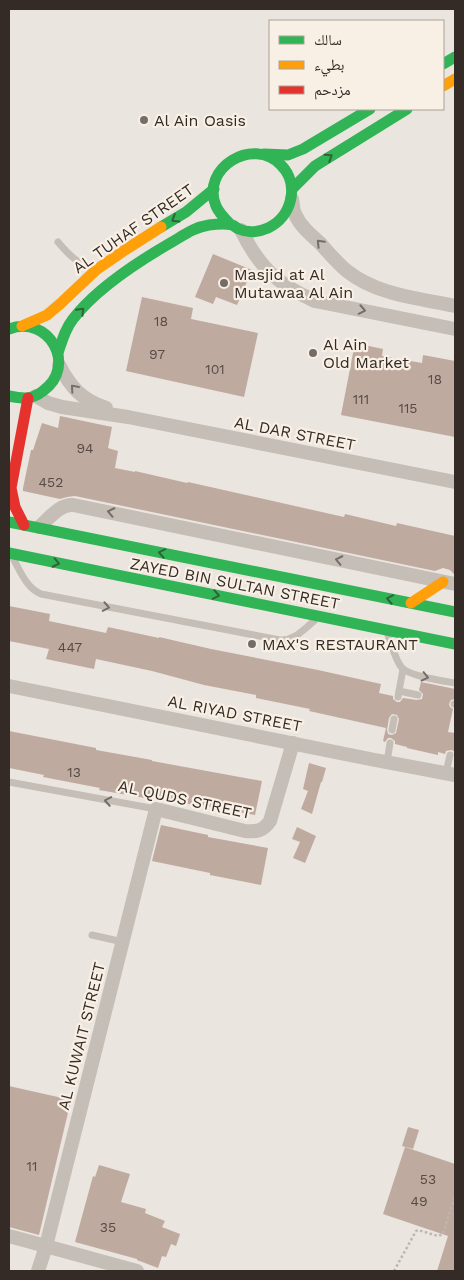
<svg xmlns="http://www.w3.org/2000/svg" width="464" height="1280" viewBox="0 0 464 1280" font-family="'Work Sans','Noto Naskh Arabic',sans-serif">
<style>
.building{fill:#bfaaa0;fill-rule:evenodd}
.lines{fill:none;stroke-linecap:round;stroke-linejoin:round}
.path{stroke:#bcb6b0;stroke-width:2.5;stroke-dasharray:2.5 2.5;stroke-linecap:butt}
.lane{stroke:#c4beb7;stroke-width:7}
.street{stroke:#c4beb7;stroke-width:14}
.fast{stroke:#30b455;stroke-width:11}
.slow{stroke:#ff9f0a;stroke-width:11}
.jam{stroke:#e5322d;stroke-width:11}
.oneway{stroke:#326239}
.oneway2{stroke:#756d67}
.poi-dot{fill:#746c67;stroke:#f9f0e5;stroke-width:2}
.labels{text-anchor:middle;stroke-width:4.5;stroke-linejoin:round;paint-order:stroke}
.number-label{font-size:14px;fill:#574b44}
.poi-label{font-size:16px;fill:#342b26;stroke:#f9f0e5;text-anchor:start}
.street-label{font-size:16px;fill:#342b26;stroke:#f9f0e5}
</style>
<rect width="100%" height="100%" fill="#ebe5df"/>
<g class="building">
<polygon points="213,254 252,270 237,305 216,297 213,304 195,297"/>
<polygon points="142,297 193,308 191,319 258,333 244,397 126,371"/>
<polygon points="355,343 383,349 382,356 422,363 423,355 455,361 455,437 341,415"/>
<polygon points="60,416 112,427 108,448 118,451 115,468 135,472 135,471 187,483 188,482 344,517 345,514 396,526 397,523 455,536 455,575 450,570 443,568 435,571 75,496 67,497 60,499 23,491 23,488 31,450 33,450 42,423 58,428"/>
<path d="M9,606L50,614L49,621L106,633L108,627L159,638V637L211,649L318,670L381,684L379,693L393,696V699L397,702H400L403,698L417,700L422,699L423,694L419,690L421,682L455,689V699L451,700L449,704L450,707L453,709L448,732L455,733V756L454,751L451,750L446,751L445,754L438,752V755L407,748V747L395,744V741L391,738H388L385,742L383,741L386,728L309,711L310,709L256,698V695L204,685L152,671L96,659L94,669L46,659L49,649L9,641ZM392,714L397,715L399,719L396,733L392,735L388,734L387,730L389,718Z"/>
<polygon points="9,731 96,748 96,750 152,760 152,761 262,781 255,815 199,805 199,806 146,796 145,798 99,790 100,788 43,777 44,775 9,768"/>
<polygon points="309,763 326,768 322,782 321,782 312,814 301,809 308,791 303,789"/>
<polygon points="161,825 208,835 208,837 268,848 261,885 210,875 210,873 152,861"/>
<polygon points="297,827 316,836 305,863 293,858 300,842 292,839"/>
<polygon points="9,1086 71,1100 39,1235 9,1227"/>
<polygon points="408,1127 419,1130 413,1149 402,1146"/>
<polygon points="405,1147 455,1164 455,1271 437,1271 448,1236 383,1214"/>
<polygon points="99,1165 130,1174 121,1202 146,1209 145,1213 165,1221 162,1227 180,1234 176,1246 171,1244 166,1257 162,1256 158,1268 137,1260 137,1259 75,1242 93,1176 95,1177"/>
</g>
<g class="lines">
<polyline class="path" points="394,1271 416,1231 418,1230 438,1236 443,1234 455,1195"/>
<g class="lane">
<path d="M58,242C68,254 78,264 93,269"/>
<path d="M14,560C21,573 27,588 41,594L280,640C294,641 304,629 314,621"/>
<path d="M388,635C392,645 395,660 402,668C409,676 444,681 455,683"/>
<polyline points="399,691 418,695"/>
<polyline points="398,697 403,669"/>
<polyline points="454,704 455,704"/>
<polyline points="392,730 394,719"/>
<polyline points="387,762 390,743"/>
<polyline points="446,773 450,755"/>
<polyline points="9,782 156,809"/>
<polyline points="92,935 123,942"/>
</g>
<g class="street">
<path d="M292,199C293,204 293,210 295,214C300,226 311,235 320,243C329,253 337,263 347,271C377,295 418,298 455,306"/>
<path d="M241,230C259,267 277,284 315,301L455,329"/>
<path d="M59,365C71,388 82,400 106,408"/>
<polyline points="36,396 48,403 62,407 128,417 455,482"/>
<path d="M39,527C49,519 59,504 73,505L455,584"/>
<polyline points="9,686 370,759 455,775"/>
<polyline points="9,1236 137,1271"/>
<path d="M38,1271L46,1246L156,809L245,831C257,832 263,831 270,821L293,743"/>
</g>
<g class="fast">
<polyline points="443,64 455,57"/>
<polyline points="264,154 288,155 303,149 370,109"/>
<polyline points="292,189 315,166 407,109"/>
<polyline points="161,227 186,212 214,189"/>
<path d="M9,329C49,314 78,366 43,391C38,395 31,398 25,398C20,398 14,397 9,396"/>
<path d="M58,353C62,341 65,329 73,319C96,289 139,261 172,242C184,235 195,227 209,225C216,224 225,223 232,225C235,226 236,228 239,229C248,233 259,232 268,228C292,217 300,184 281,165C253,136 200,168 216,206C219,213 225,219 230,224"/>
<polyline points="9,522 455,612"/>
<polyline points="9,553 455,644"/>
</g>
<g class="slow">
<polyline points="443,86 455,79"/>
<polyline points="22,326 47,315 60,304 96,270 125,250 161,227"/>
<polyline points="411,603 443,582"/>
</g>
<polyline class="jam" points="24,525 15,507 11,488 28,398"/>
</g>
<defs><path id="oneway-chevron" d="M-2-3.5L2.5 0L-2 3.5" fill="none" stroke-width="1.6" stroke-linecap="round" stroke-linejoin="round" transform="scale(1.25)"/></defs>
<g class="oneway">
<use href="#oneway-chevron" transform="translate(329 157) rotate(-33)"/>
<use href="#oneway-chevron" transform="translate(175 219) rotate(148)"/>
<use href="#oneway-chevron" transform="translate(81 311) rotate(-46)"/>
<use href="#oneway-chevron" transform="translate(162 553) rotate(-169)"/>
<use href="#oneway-chevron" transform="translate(56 563) rotate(12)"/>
<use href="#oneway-chevron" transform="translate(216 595) rotate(11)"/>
<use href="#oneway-chevron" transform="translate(390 599) rotate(-169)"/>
</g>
<g class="oneway2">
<use href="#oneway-chevron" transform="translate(320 243) rotate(-134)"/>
<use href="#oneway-chevron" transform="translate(362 310) rotate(11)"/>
<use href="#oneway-chevron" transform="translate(74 388) rotate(-131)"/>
<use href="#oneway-chevron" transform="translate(111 512) rotate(-168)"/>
<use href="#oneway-chevron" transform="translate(339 560) rotate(-168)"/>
<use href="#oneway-chevron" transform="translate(106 607) rotate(11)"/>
<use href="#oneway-chevron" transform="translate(425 677) rotate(13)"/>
<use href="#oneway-chevron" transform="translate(108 801) rotate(-170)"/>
</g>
<g class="poi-dot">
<circle cx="144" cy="120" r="5"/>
<circle cx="224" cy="283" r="5"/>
<circle cx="313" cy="353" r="5"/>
<circle cx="252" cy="644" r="5"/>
</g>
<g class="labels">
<g class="number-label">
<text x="161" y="326">18</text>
<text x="157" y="359">97</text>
<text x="215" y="374">101</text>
<text x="435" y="384">18</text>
<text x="361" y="404">111</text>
<text x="408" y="413">115</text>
<text x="85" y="453">94</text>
<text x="51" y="487">452</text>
<text x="70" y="652">447</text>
<text x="74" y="777">13</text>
<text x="32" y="1171">11</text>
<text x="428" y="1184">53</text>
<text x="419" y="1206">49</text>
<text x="108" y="1232">35</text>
</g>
<g class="poi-label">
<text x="154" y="126">Al Ain Oasis</text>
<text x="234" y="280">Masjid at Al<tspan x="234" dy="18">Mutawaa Al Ain</tspan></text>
<text x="323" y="350">Al Ain<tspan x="323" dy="18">Old Market</tspan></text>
<text x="262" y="650">MAX'S RESTAURANT</text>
</g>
<g class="street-label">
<text transform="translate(133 228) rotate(-35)" y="6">AL TUHAF STREET</text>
<text transform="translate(295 433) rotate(11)" y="6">AL DAR STREET</text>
<text transform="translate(235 583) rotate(11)" y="6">ZAYED BIN SULTAN STREET</text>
<text transform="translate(235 713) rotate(11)" y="6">AL RIYAD STREET</text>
<text transform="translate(185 799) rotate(12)" y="6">AL QUDS STREET</text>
<text transform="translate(81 1036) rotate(-76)" y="6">AL KUWAIT STREET</text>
</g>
</g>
<rect width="464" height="1280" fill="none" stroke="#342b26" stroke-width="20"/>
<rect x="269" y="20" width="175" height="90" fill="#f9f0e5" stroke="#aaa199"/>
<rect x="279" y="36" width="25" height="8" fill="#30b455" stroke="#aaa199"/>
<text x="314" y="45" font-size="15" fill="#342b26">سالك</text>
<rect x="279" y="61" width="25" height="8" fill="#ff9f0a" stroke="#aaa199"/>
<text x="314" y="70" font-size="15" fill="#342b26">بطيء</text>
<rect x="279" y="86" width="25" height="8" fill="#e5322d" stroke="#aaa199"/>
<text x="314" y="95" font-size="15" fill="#342b26">مزدحم</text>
</svg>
